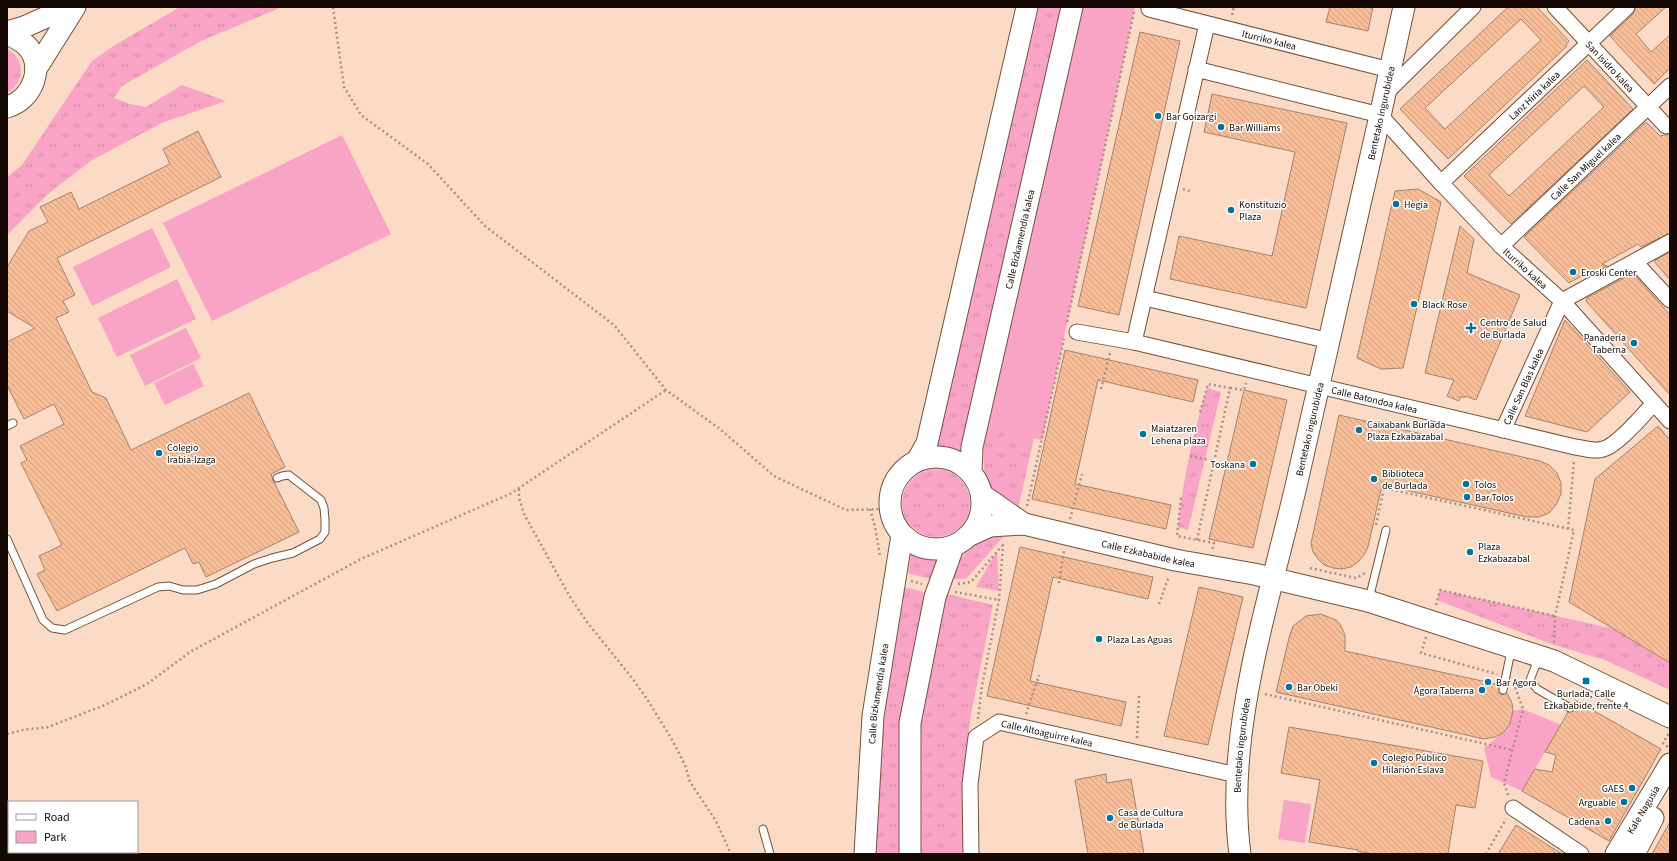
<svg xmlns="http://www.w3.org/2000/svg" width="1677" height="861" viewBox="0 0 1677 861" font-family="'Source Sans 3',sans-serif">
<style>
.grass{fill:url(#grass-tufts)}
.green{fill:#f9a3c6}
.building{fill:url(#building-back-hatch);stroke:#a7826b;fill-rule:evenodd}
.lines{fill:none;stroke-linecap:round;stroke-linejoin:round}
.lane-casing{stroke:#74523c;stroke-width:9}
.street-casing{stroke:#74523c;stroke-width:17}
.secondary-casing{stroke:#74523c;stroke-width:23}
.path{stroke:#ab9182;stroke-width:2.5;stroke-dasharray:2 3;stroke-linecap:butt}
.lane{stroke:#fff;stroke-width:7}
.street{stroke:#fff;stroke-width:15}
.secondary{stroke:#fff;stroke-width:21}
.poi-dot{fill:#03739e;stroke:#fff;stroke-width:1.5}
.labels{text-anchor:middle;stroke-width:3;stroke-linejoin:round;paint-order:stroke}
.street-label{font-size:10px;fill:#160903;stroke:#fff}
.poi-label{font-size:10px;fill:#160903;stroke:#fff;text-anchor:start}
</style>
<defs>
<pattern id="grass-tufts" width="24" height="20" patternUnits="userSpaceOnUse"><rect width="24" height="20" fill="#f9a3c6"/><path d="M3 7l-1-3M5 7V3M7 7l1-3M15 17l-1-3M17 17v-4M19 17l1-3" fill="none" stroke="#d58ba8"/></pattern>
<pattern id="building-back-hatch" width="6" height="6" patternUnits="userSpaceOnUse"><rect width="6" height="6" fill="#f8bd97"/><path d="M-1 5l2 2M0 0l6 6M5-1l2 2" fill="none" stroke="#d4a180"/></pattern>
</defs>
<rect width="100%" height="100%" fill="#fbdac6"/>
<g class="grass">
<polygon points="180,7 282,7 201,41 122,86 114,98 130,104 146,107 182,85 226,101 164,122 92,160 48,194 7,235 7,177 22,165 92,61 115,45"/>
<polygon points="1039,7 1064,7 961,453 949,448 935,447"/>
<path d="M7,49C26,59 25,83 7,93Z"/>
<path d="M1207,388L1221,392L1188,530L1178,527C1183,480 1193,433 1207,388Z"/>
<path d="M985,427L1034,438L1016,518C1009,512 992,499 989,492C982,476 983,444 985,427Z"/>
<circle cx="936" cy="503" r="34"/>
<polygon points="1009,530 967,578 948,580 960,558 988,535"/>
<polygon points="997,551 999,591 976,587"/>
<polygon points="911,553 925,559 937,559 930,579 908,573"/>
<polygon points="904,587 927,593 901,747 899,793 900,854 874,854 876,756"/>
<polygon points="1440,590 1614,629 1670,663 1670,690 1605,660 1554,645 1437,600"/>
<polygon points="947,594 993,605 971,714 963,781 966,854 916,854 917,762 923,705"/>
</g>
<g class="green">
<polygon points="1083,7 1135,7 1042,440 985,427"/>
<polygon points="342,135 391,234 212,321 163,223"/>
<polygon points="152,228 171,267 92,306 73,267"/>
<polygon points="177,279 196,319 117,357 98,318"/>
<polygon points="186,328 201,358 145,386 130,355"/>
<polygon points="193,364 204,386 165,405 154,383"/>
<path d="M1523,709L1561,725L1522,791L1491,777L1484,748C1500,735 1507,732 1513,711Z"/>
<polygon points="1284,800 1311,804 1305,843 1278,839"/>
</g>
<g class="building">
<polygon points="1330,7 1373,7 1368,31 1326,22"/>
<path d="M1508,7H1537L1569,41L1566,45L1567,46L1448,159L1400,109ZM1521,19L1541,40L1445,129L1425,108Z"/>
<polygon points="1636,7 1666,7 1636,34 1651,52 1670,35 1670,68 1654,84 1610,36 1633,14"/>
<polygon points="1140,32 1180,41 1119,315 1078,306"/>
<path d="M1587,60L1633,109L1511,224L1464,176ZM1584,86L1604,107L1509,196L1489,175Z"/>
<polygon points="1212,94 1347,123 1306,308 1170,279 1179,236 1272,256 1295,152 1204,132"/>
<polygon points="1646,122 1660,136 1670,134 1670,233 1641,247 1638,244 1602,264 1607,266 1589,276 1590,271 1569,283 1524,237"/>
<polygon points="198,131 221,177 57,258 75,295 63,301 69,312 56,318 92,392 106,398 131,450 249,393 285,467 271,474 273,480 299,532 206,577 199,562 193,564 185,548 57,611 37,574 45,570 39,556 62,545 21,463 27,460 20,446 64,424 54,404 24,419 7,385 7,342 35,328 7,311 7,267 29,231 48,222 40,207 71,192 79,209 170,164 163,149"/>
<polygon points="1418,189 1441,202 1403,368 1381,369 1357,358 1395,191"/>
<polygon points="1460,226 1474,239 1467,273 1520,295 1476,400 1465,396 1464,398 1461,396 1459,401 1447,396 1454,380 1425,373"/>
<polygon points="1670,252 1670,280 1654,261"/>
<polygon points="1633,273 1670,315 1670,395 1586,301 1587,298"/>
<polygon points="1565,320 1630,392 1587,432 1525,416"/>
<polygon points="1065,350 1198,380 1193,402 1098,380 1075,484 1171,505 1166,529 1032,499"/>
<polygon points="1244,390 1287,400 1253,548 1209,539"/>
<polygon points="1339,415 1540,461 1549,465 1557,473 1561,483 1561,494 1556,505 1549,513 1539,517 1527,517 1382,485 1368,547 1364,555 1358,562 1351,567 1342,569 1333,568 1324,565 1318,559 1313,552 1311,543"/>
<polygon points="1658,426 1670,440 1670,663 1569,602 1595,479"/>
<polygon points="1020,547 1153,577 1148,599 1053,577 1030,681 1126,702 1121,726 987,696"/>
<polygon points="1199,587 1243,597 1208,745 1164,736"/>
<polygon points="1321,614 1336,620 1340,624 1345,635 1345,651 1496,684 1499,686 1499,693 1502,695 1507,693 1512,703 1513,711 1510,724 1503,733 1495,737 1484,739 1276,692 1289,638 1293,626 1306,616"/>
<polygon points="1575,700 1661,749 1609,841 1522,791 1535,769 1552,772 1556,755 1545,752 1568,712 1574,711 1575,708 1573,704"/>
<polygon points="1289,727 1483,761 1475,808 1456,805 1448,854 1373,854 1357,851 1358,850 1309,842 1320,780 1281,773"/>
<polygon points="1106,774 1107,783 1131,779 1144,854 1088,854 1075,780"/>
<polygon points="1670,822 1670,854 1652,854"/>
<polygon points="1516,825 1562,854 1498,854"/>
</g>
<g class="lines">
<defs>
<g id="lane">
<polyline points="7,426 13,423"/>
<polyline points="7,539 43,620 52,628 65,630 158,587 169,586 183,590 197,590 216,584 254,564 272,558 293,553 320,539 325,532 325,520 324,508 321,500 289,475 282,476 277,478"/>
<polyline points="1369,599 1386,530"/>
<polyline points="1542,659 1535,667 1530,680 1537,689 1570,708"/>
<polyline points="1503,690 1510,656 1507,650"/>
<polyline points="763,829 770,854"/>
</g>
<g id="street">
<path id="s1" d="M1555,7L1666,126"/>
<path id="s2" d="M1149,9L1390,70"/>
<path id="s3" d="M1196,69L1380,115L1441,183L1501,246L1562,301L1670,421"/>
<polyline points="1384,95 1473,7"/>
<path id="s4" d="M1441,183L1627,7"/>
<path id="s5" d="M1501,246L1670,86"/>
<polyline points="1635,262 1670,300"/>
<polyline points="1145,298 1330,341"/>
<path id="s6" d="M1077,332L1134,342L1575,447C1584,448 1595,452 1603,449C1617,446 1644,414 1654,403"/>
<polyline points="1134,342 1207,24"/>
<path id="s7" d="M1503,430L1562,301L1670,242"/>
<polyline points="1513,808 1581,854"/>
<path id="s8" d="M971,854L970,784L976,737L999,722L1237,775"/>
</g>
<g id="secondary">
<polyline points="7,32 24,27 69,7"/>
<path d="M7,34C14,37 20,40 26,45C46,65 33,100 7,107"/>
<polyline points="36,69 75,7"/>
<circle cx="936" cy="503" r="46"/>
<polyline points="917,461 927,443 1027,7"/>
<path id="s9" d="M971,472L972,447L1072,7"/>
<polyline points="982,495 1024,524"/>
<path id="s10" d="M968,536L990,526L1024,524L1175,560L1254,574L1368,601L1554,661L1670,717"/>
<path id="s11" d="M865,854L873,716L902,535"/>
<polyline points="910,854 910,723 935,597 953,547"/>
<path id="s12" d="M1240,854C1224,735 1269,602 1296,486C1333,327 1369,167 1404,7"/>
<path id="s13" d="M1616,854L1670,764"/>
<polyline points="1634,854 1653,818"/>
</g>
</defs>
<use href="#lane" class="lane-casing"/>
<use href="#street" class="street-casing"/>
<use href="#secondary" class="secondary-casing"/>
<g class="path">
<polyline points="333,7 344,87 361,115 428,164 485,226 614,325 666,390 720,429 774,476 846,510 890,509"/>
<polyline points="1232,15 1234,7"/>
<polyline points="1183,189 1190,191"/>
<polyline points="1067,322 1134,12"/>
<polyline points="1230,388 1244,390 1246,383"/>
<polyline points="1101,389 1110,353"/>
<polyline points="1190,456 1214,461"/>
<polyline points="519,489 519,498 524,514 570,597 587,622 632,678 647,699 671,738 685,765 690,782 716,821 731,854"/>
<polyline points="1181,498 1177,536 1214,543 1212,550"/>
<polyline points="1027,506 1064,339"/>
<polyline points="870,509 875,527 880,556"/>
<polyline points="1070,519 1082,474"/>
<polyline points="1376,525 1384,488 1574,530 1555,616 1554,644"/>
<polyline points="1568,529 1574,461"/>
<polyline points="1197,540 1230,388 1208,384 1200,413"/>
<polyline points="1310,568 1356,578 1365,573"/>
<polyline points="911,581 922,584"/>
<polyline points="1059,583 1064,551"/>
<polyline points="958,584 971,582 1002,546"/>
<polyline points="955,592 999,600"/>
<polyline points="1159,604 1169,576"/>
<polyline points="1436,605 1440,590 1555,616"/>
<polyline points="1426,637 1421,653 1497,674"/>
<polyline points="1265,694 1512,750"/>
<polyline points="1026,714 1039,675"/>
<polyline points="978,719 982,686 999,600 1003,545 1005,543"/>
<polyline points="7,734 23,730 48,727 105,705 147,684 190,652 361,559 510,494 666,390"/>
<polyline points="1137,738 1139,696"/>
<polyline points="1666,747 1667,746 1663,743 1669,733"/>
<polyline points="1508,795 1504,783 1523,709 1515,687"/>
<polyline points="1486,854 1506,819"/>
</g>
<use href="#lane" class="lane"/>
<use href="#street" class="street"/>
<use href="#secondary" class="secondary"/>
</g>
<g class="poi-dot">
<circle cx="1158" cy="116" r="4"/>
<circle cx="1221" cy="127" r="4"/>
<circle cx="1396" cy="204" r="4"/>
<circle cx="1231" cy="210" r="4"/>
<circle cx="1573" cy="272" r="4"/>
<circle cx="1414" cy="304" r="4"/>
<path d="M1469 322h4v4h4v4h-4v4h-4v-4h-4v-4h4z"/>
<circle cx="1634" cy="343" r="4"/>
<circle cx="1359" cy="430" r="4"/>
<circle cx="1143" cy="434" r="4"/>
<circle cx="159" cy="453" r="4"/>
<circle cx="1253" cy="464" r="4"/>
<circle cx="1374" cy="479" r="4"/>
<circle cx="1466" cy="484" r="4"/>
<circle cx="1467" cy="497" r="4"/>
<circle cx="1470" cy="552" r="4"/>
<circle cx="1099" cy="639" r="4"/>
<rect x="1582" y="677" width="8" height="8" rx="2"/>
<circle cx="1488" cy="682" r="4"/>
<circle cx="1289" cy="687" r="4"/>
<circle cx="1482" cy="690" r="4"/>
<circle cx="1374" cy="763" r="4"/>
<circle cx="1632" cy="788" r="4"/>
<circle cx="1624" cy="802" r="4"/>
<circle cx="1110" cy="818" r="4"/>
<circle cx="1608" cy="821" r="4"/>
</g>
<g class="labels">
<g class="street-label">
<text dy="4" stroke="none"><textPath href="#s2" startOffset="124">Iturriko kalea</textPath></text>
<text dy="4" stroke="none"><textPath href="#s1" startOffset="81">San Isidro kalea</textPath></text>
<text dy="4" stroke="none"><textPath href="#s4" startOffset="128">Lanz Hiria kalea</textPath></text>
<text dy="4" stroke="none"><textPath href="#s12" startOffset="757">Bentetako ingurubidea</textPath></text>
<text dy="4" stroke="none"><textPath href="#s5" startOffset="116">Calle San Miguel kalea</textPath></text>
<text dy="4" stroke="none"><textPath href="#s9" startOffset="238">Calle Bizkamendia kalea</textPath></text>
<text dy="4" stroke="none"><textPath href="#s3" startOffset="401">Iturriko kalea</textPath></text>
<text dy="4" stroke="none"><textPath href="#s7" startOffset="48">Calle San Blas kalea</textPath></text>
<text dy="4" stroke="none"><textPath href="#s6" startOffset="305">Calle Batondoa kalea</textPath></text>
<text dy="4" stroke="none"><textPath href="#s12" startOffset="433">Bentetako ingurubidea</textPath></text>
<text dy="4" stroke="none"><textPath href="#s10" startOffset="186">Calle Ezkababide kalea</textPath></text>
<text dy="4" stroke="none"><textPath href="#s11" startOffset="161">Calle Bizkamendia kalea</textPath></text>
<text dy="4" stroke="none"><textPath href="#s8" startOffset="194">Calle Altoaguirre kalea</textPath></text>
<text dy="4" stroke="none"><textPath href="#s12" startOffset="109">Bentetako ingurubidea</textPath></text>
<text dy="4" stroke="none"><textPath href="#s13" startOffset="52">Kale Nagusia</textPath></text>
</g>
<g class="poi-label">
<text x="1166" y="120">Bar Goizargi</text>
<text x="1229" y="131">Bar Williams</text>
<text x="1239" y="208">Konstituzio<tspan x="1239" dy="12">Plaza</tspan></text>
<text x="1404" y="208">Hegia</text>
<text x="1581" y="276">Eroski Center</text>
<text x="1422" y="308">Black Rose</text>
<text x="1480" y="326">Centro de Salud<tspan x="1480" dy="12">de Burlada</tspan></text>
<text x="1626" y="341" text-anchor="end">Panadería<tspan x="1626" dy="12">Taberna</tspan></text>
<text x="1367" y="428">Caixabank Burlada<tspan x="1367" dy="12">Plaza Ezkabazabal</tspan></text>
<text x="1151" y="432">Maiatzaren<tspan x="1151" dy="12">Lehena plaza</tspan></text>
<text x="167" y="451">Colegio<tspan x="167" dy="12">Irabia-Izaga</tspan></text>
<text x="1245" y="468" text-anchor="end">Toskana</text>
<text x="1382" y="477">Biblioteca<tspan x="1382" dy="12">de Burlada</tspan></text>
<text x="1474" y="488">Tolos</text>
<text x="1475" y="501">Bar Tolos</text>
<text x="1478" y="550">Plaza<tspan x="1478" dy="12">Ezkabazabal</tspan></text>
<text x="1107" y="643">Plaza Las Aguas</text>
<text x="1496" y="686">Bar Agora</text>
<text x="1297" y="691">Bar Obeki</text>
<text x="1474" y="694" text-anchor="end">Ágora Taberna</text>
<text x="1586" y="697" text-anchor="middle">Burlada, Calle<tspan x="1586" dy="12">Ezkababide, frente 4</tspan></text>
<text x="1382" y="761">Colegio Público<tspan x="1382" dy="12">Hilarión Eslava</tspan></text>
<text x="1624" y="792" text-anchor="end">GAES</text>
<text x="1616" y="806" text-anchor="end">Arguable</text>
<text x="1118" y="816">Casa de Cultura<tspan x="1118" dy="12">de Burlada</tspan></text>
<text x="1600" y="825" text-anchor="end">Cadena</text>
</g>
</g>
<rect width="1677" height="861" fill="none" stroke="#160903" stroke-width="16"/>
<rect x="8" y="801" width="130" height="52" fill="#ffffff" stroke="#a29d9a"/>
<rect x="16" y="814" width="20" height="6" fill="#ffffff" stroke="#a29d9a"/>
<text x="44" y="821" font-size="12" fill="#160903">Road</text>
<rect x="16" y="831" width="20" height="12" fill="#f9a3c6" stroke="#a29d9a"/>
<text x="44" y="841" font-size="12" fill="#160903">Park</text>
</svg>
